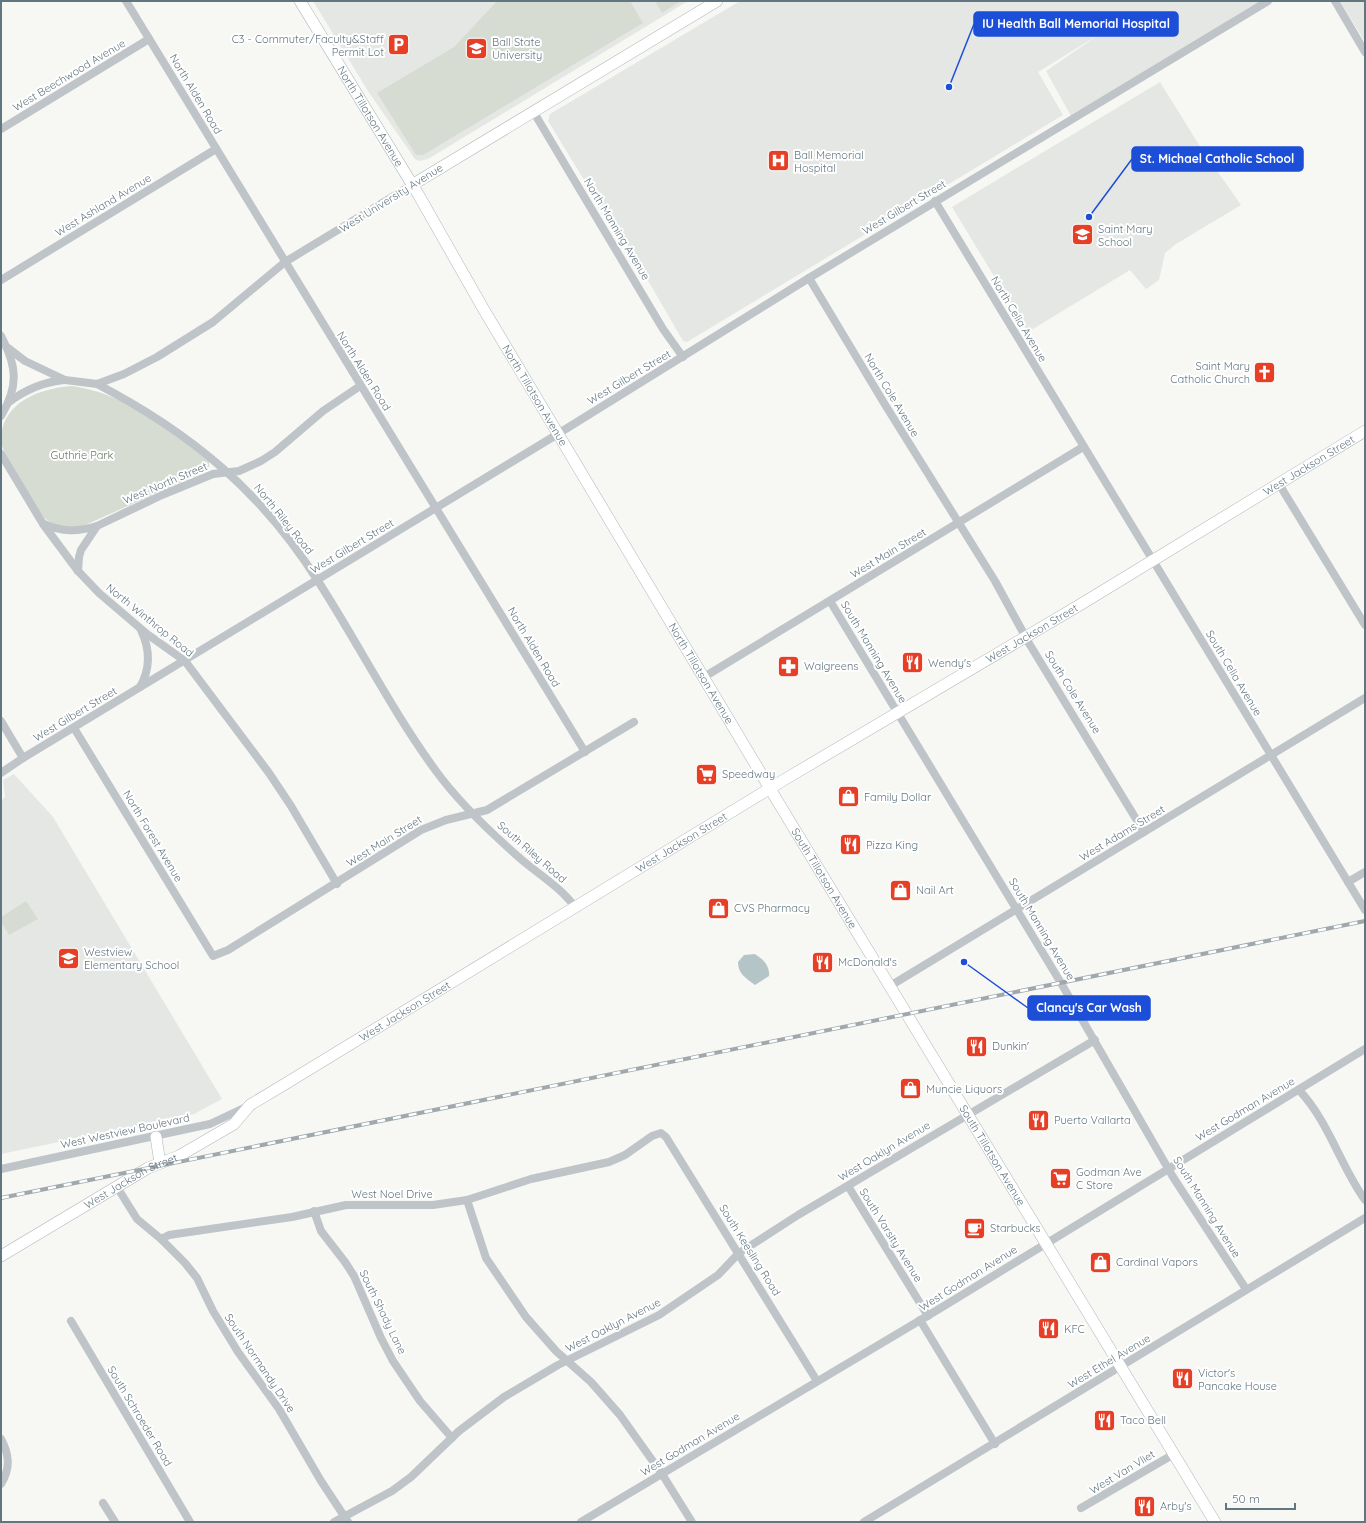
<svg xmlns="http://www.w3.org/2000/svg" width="1366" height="1523" viewBox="0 0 1366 1523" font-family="Quicksand,sans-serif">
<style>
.built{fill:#e5e7e5}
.green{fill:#d7dcd3}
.water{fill:#b5c5c7}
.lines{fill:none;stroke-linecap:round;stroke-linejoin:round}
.secondary-casing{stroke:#b0b8bc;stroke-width:12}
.street{stroke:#bec4c7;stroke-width:8}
.secondary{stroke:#fff;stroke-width:11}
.rail-casing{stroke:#9fa8ad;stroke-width:4}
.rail{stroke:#fff;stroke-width:2.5;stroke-dasharray:8;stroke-linecap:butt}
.labels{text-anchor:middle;stroke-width:4;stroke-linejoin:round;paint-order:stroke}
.poi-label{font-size:11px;fill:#627680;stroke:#fff;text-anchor:start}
.street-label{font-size:11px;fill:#627680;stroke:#fff}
.park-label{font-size:11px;fill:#677861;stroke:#fff}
.leader{fill:none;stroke:#1d4ed8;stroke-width:1.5}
.callout-dot{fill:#1d4ed8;stroke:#fff;stroke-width:1.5}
.callout{fill:#1d4ed8;stroke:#1d4ed8;stroke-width:1.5}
.callout-label{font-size:12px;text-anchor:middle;font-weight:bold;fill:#fff}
</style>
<rect width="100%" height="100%" fill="#f7f7f4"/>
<g class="built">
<polygon points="313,1 688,1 428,159 419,161 415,159 368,91"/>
<polygon points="740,1 1262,1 1071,116 1046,71 1100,34 1038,72 1063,115 687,342 683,341 617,227 597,201 548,121 550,114"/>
<polygon points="1340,1 1365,1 1365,42"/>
<polygon points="1160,82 1201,148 1241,205 1176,244 1165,253 1159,280 1146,289 1130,270 1028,332 952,207"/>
<polygon points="14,774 53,817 222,1099 194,1114 1,1154 1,801 5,797 3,780"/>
</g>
<g class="green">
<polygon points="497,1 630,1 643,23 423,155 416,155 377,93 454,47"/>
<polygon points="655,1 681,1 662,13"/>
<path d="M72,386C125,393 168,429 209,461V468L204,472L83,526C71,526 58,528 47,520C36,513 29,494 22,483C16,473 3,453 1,442C0,402 41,388 72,386Z"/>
<polygon points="26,901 38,919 9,935 1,922 1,917"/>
</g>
<path class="water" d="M755,954C763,959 770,966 769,976L755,985C746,978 738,974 738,962L744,955Z"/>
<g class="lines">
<defs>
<g id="secondary">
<path id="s1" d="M300,1L418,194L484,310L778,802L1215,1522"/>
<polyline points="412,185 717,1"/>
<polyline points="156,1137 160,1163"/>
<path id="s2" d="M1,1256L148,1168L179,1156L234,1124L250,1105L285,1084L782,781L1083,603L1365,431"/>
</g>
</defs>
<use href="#secondary" class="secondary-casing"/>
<g class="street">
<polyline points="126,1 585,752"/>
<polyline points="1335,1 1365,52"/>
<polyline points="533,111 663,329 683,357"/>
<polyline points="1,129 149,39"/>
<polyline points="935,201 1365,910"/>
<polyline points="809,278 884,403 995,581 1030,645 1144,832"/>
<polyline points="1,280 216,149"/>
<path d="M1,336C17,366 19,386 1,416"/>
<polyline points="8,348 25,361 65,380 97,384 124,374 157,357 213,322 285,262 412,185"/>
<path d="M97,384C191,433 261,491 318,581C358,643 392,711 436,771C460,804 491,833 522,860C540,875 561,888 575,907"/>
<path d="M9,402C25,390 44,382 64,380"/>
<polyline points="1,454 43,524 78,571 99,593 147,634 185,661 269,773 291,806 337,884"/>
<polyline points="1279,484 1365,625"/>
<path d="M44,524C62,532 78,532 97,526"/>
<polyline points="78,571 79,557 81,550 97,526 162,495 213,474 239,471 261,461 275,452 323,411 360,386"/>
<polyline points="830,601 1061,983 1173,1177 1246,1289"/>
<polyline points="704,677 1083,447"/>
<path d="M140,687C151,668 150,649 141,630"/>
<polyline points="1,721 23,758"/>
<polyline points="74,728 213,956 228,950 421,830 446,820 487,810 634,722"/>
<polyline points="1,773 23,758 548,440 809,278 1268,1"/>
<polyline points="1348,882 1365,872"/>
<polyline points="890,986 1365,698"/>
<path d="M1299,1090C1329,1122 1340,1165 1365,1200"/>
<polyline points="1,1169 210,1124 246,1107"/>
<polyline points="848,1186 928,1316"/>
<polyline points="117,1187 137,1219 161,1239 185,1263 197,1278 213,1311 238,1352 279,1409 321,1481 348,1522"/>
<polyline points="467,1200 486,1258 526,1317 556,1351 591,1382 620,1415 662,1474 692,1522"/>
<polyline points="314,1211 321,1231 345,1262 354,1276 381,1338 393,1361 420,1401 452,1438"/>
<polyline points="161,1239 169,1235 292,1217 346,1205 433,1205 467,1200 531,1179 609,1162 625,1155 652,1136 661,1133 666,1137 817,1381"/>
<polyline points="920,1320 995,1444"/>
<polyline points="71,1321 190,1522"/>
<path d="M1,1439C9,1454 11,1468 1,1484"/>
<polyline points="103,1503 115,1522"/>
<polyline points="1081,1508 1174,1454"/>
<polyline points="334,1522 392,1491 411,1477 459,1431 504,1397 558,1365 659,1315 718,1275 739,1253 798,1215 1095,1040"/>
<polyline points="581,1522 939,1309 1365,1049"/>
<polyline points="864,1522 1365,1218"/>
</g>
<use href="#secondary" class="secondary"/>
<defs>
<polyline id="rail" points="1,1198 1365,921"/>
</defs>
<use href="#rail" class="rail-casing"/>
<use href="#rail" class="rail"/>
</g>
<defs>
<symbol id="parking-square" viewBox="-11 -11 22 22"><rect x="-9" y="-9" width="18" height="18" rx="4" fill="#e73f25" stroke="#fff"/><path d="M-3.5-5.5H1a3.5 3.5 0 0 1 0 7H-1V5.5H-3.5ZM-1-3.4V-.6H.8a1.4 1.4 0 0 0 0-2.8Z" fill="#fff"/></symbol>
<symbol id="university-square" viewBox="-11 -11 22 22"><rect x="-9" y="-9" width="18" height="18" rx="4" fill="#e73f25" stroke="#fff"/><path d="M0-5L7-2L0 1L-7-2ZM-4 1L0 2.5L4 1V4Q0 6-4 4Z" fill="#fff"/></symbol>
<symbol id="hospital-square" viewBox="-11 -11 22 22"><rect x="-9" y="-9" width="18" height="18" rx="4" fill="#e73f25" stroke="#fff"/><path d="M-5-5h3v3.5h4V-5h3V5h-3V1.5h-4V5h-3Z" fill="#fff"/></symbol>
<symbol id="school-square" viewBox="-11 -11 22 22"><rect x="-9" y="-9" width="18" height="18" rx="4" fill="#e73f25" stroke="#fff"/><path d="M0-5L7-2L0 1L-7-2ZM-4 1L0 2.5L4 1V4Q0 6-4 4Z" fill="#fff"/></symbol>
<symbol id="church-square" viewBox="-11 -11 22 22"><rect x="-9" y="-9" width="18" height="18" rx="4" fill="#e73f25" stroke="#fff"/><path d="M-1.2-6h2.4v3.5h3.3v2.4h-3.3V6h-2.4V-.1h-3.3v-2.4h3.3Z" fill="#fff"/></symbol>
<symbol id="restaurant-square" viewBox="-11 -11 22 22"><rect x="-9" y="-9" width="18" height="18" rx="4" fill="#e73f25" stroke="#fff"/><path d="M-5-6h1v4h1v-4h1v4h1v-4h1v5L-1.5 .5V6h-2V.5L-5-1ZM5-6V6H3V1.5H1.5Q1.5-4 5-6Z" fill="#fff"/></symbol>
<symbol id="pharmacy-square" viewBox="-11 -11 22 22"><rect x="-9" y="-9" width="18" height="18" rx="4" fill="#e73f25" stroke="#fff"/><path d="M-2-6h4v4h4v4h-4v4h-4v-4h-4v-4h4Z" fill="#fff"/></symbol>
<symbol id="supermarket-square" viewBox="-11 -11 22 22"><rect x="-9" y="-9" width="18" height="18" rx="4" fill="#e73f25" stroke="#fff"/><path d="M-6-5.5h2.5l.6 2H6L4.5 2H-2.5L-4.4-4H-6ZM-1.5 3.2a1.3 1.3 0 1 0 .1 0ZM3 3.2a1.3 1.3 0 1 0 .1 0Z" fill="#fff"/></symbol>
<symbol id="shop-square" viewBox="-11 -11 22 22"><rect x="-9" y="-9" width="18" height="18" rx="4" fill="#e73f25" stroke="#fff"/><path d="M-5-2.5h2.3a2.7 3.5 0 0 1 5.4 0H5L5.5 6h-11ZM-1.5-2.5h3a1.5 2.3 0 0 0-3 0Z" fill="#fff"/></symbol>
<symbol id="cafe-square" viewBox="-11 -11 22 22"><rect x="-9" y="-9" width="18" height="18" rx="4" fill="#e73f25" stroke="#fff"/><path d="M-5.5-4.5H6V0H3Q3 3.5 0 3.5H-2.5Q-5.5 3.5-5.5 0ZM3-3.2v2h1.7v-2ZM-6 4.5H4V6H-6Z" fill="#fff"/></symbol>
</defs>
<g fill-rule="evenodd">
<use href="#parking-square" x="386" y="32" width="25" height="25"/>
<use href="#university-square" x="464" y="36" width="25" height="25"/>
<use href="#hospital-square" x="766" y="148" width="25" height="25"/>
<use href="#school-square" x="1070" y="222" width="25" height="25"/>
<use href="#church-square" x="1252" y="360" width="25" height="25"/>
<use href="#restaurant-square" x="900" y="650" width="25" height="25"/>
<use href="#pharmacy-square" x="776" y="654" width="25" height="25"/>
<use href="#supermarket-square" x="694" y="762" width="25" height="25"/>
<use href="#shop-square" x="836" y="784" width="25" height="25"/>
<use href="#restaurant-square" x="838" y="832" width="25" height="25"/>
<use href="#shop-square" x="888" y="878" width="25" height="25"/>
<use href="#shop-square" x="706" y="896" width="25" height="25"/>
<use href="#school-square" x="56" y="946" width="25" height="25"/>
<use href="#restaurant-square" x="810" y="950" width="25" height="25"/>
<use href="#restaurant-square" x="964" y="1034" width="25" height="25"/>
<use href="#shop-square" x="898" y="1076" width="25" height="25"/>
<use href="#restaurant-square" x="1026" y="1108" width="25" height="25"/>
<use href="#supermarket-square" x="1048" y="1166" width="25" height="25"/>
<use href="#cafe-square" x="962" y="1216" width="25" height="25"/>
<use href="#shop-square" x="1088" y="1250" width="25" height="25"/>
<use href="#restaurant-square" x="1036" y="1316" width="25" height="25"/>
<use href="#restaurant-square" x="1170" y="1366" width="25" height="25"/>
<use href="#restaurant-square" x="1092" y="1408" width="25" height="25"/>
<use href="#restaurant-square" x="1132" y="1494" width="25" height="25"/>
</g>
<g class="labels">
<g class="poi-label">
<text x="384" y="43" text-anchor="end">C3 - Commuter/Faculty&amp;Staff<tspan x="384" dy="13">Permit Lot</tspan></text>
<text x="492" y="46">Ball State<tspan x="492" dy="13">University</tspan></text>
<text x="794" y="159">Ball Memorial<tspan x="794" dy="13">Hospital</tspan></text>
<text x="1098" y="233">Saint Mary<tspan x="1098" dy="13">School</tspan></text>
<text x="1250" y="370" text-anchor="end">Saint Mary<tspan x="1250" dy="13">Catholic Church</tspan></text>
<text x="928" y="667">Wendy's</text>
<text x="804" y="670">Walgreens</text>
<text x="722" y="778">Speedway</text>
<text x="864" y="801">Family Dollar</text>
<text x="866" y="849">Pizza King</text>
<text x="916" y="894">Nail Art</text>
<text x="734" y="912">CVS Pharmacy</text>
<text x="84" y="956">Westview<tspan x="84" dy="13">Elementary School</tspan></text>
<text x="838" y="966">McDonald's</text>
<text x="992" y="1050">Dunkin'</text>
<text x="926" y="1093">Muncie Liquors</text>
<text x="1054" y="1124">Puerto Vallarta</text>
<text x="1076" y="1176">Godman Ave<tspan x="1076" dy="13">C Store</tspan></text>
<text x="990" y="1232">Starbucks</text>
<text x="1116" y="1266">Cardinal Vapors</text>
<text x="1064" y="1333">KFC</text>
<text x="1198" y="1377">Victor's<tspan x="1198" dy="13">Pancake House</tspan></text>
<text x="1120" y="1424">Taco Bell</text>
<text x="1160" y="1510">Arby's</text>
</g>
<g class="street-label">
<text transform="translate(69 75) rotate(-31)" y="4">West Beechwood Avenue</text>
<text transform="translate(196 94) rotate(59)" y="4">North Alden Road</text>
<text dy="4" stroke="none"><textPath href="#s1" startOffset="135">North Tillotson Avenue</textPath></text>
<text transform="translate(391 198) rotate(-32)" y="4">West University Avenue</text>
<text transform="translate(103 205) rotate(-31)" y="4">West Ashland Avenue</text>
<text transform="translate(904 207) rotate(-31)" y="4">West Gilbert Street</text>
<text transform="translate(617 229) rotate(59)" y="4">North Manning Avenue</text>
<text transform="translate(1019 319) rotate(59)" y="4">North Celia Avenue</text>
<text transform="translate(364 371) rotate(58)" y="4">North Alden Road</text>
<text transform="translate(629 377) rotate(-31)" y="4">West Gilbert Street</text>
<text dy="4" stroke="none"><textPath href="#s1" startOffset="459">North Tillotson Avenue</textPath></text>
<text transform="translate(892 395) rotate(59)" y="4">North Cole Avenue</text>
<text dy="4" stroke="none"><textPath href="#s2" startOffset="1530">West Jackson Street</textPath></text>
<text transform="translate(165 483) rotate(-23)" y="4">West North Street</text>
<text transform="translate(284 519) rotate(51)" y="4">North Riley Road</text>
<text transform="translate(352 546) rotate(-31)" y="4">West Gilbert Street</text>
<text transform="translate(888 553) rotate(-31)" y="4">West Main Street</text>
<text transform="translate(150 620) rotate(39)" y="4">North Winthrop Road</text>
<text dy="4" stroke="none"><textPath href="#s2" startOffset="1206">West Jackson Street</textPath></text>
<text transform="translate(534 647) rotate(59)" y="4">North Alden Road</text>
<text transform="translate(874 652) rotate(59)" y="4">South Manning Avenue</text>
<text dy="4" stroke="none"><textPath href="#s1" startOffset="783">North Tillotson Avenue</textPath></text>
<text transform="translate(1234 673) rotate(59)" y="4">South Celia Avenue</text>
<text transform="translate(1073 692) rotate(58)" y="4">South Cole Avenue</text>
<text transform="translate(75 714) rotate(-31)" y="4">West Gilbert Street</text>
<text transform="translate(1122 833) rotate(-31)" y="4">West Adams Street</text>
<text transform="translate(153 836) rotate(59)" y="4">North Forest Avenue</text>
<text transform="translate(384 841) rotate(-32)" y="4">West Main Street</text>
<text dy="4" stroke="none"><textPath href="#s2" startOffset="798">West Jackson Street</textPath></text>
<text transform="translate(532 852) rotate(41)" y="4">South Riley Road</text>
<text dy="4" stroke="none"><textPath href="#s1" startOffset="1022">South Tillotson Avenue</textPath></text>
<text transform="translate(1042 929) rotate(59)" y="4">South Manning Avenue</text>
<text dy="4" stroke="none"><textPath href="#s2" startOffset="474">West Jackson Street</textPath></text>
<text transform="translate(1245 1109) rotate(-31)" y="4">West Godman Avenue</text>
<text transform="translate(125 1131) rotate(-12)" y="4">West Westview Boulevard</text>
<text transform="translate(884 1151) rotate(-31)" y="4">West Oaklyn Avenue</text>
<text dy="4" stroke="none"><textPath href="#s1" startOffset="1346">South Tillotson Avenue</textPath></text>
<text dy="4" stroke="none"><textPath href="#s2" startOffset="150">West Jackson Street</textPath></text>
<text x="392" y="1198">West Noel Drive</text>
<text transform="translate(1207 1207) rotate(58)" y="4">South Manning Avenue</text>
<text transform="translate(891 1235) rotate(58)" y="4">South Varsity Avenue</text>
<text transform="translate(750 1250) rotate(58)" y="4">South Keesling Road</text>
<text transform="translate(968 1278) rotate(-32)" y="4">West Godman Avenue</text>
<text transform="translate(383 1312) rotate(64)" y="4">South Shady Lane</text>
<text transform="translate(613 1325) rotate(-27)" y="4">West Oaklyn Avenue</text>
<text transform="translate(1109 1361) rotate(-31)" y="4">West Ethel Avenue</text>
<text transform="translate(260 1363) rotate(56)" y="4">South Normandy Drive</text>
<text transform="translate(140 1416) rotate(59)" y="4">South Schroeder Road</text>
<text transform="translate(690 1444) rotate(-31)" y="4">West Godman Avenue</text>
<text transform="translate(1122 1472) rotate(-31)" y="4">West Van Vliet</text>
</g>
<g class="park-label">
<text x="82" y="459">Guthrie Park</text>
</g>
</g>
<path class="leader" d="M949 87L974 24M1089 217L1132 159M964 962L1028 1008"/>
<g class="callout-dot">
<circle cx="949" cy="87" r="4"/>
<circle cx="1089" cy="217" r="4"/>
<circle cx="964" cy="962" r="4"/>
</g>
<g class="callout">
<rect x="974" y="12" width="204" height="24" rx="4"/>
<rect x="1132" y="147" width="171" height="24" rx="4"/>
<rect x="1028" y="996" width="122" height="24" rx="4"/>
</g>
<g class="callout-label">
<text x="1076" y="28">IU Health Ball Memorial Hospital</text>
<text x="1217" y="163">St. Michael Catholic School</text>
<text x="1089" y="1012">Clancy's Car Wash</text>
</g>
<rect width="1366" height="1523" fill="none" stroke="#627680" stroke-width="4"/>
<path d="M1226 1503v6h69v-6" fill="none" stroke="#627680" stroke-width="2"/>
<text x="1232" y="1503" font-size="12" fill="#627680" stroke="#ffffff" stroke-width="3" paint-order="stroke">50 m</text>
</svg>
